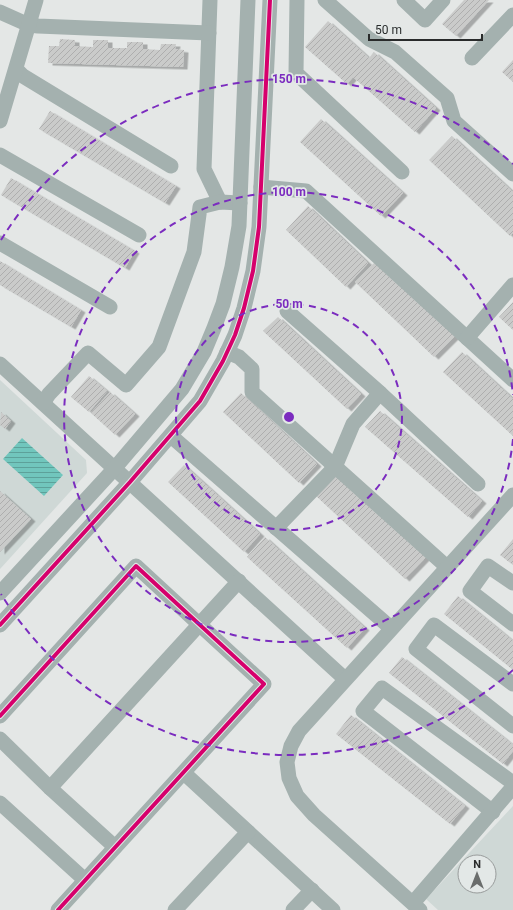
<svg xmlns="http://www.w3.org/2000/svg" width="513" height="910" viewBox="0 0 513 910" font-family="Roboto,sans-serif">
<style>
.built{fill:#cfd8d6;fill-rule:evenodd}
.water{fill:url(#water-rules)}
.building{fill:url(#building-hatch);filter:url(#shadow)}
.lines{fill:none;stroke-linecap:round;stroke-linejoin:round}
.minor{stroke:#a4b1af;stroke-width:15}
.cycleway-casing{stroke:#e3e8e7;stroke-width:6}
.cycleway{stroke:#d6006c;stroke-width:4}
.ring{fill:none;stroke:#7b2cbf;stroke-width:2;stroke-dasharray:7 5}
.centre{fill:#7b2cbf;stroke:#e3e8e7;stroke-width:2}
.ring-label{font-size:12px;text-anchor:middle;font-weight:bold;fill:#7b2cbf;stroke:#e3e8e7;stroke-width:3.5;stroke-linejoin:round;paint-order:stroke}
</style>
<defs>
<pattern id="water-rules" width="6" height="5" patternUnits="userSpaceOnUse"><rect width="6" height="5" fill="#71c6bd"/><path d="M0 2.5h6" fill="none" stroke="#5da19a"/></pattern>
<pattern id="building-hatch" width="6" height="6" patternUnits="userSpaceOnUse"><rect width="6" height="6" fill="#cacbca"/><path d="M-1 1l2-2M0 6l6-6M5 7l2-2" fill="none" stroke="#aeaeae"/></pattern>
<filter id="shadow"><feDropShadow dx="4.5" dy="2.5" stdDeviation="0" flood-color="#0004"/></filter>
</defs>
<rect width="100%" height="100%" fill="#e4e7e6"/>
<g class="built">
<polygon points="0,380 86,460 87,473 0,569"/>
<path d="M513,806V910H438L426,899ZM465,862H489V886H465Z"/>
</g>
<polygon class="water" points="22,438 63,475 44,496 3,459"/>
<g class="building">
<polygon points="464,0 489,0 456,36 442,24"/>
<polygon points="328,21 369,58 374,52 436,108 415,132 353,77 347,84 305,47"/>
<polygon points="60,39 75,40 75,46 93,47 93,40 108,40 108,48 127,48 127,42 143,42 143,49 160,50 161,44 176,44 175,49 184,50 183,67 48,63 49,46 59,46"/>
<polygon points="513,60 513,82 502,72"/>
<polygon points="50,111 176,186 165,203 39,129"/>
<polygon points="321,119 403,193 381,216 300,142"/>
<polygon points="452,136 513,192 513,233 510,236 429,160"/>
<polygon points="11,178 135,251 125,268 1,195"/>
<polygon points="308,206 368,263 346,287 286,230"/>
<polygon points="0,261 81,310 71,327 0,285"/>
<polygon points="376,261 455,336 434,357 355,282"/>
<polygon points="513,302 513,330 499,317"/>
<polygon points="278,317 361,394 347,409 263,331"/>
<polygon points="462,352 513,399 513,436 443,372"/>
<polygon points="89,376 107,391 89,412 71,397"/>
<polygon points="110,392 135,414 115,435 91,413"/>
<polygon points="241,393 317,464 299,483 223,412"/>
<polygon points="380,411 482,501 468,517 365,427"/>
<polygon points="1,412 11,421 5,429 0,425"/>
<polygon points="184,465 260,534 244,552 168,482"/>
<polygon points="337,472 427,556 405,579 315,495"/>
<polygon points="0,491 31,519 0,552"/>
<polygon points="265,537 365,628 347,648 247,557"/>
<polygon points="513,539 513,565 500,555"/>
<polygon points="458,596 513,641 513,670 444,614"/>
<polygon points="402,657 513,745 513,751 503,764 389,673"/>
<polygon points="351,715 465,806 450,824 336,734"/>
</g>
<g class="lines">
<g class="minor">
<polyline points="210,0 204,169 220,202"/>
<polyline points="297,0 296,73 402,172"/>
<polyline points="325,0 369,39 395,52 447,98 454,121 513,174"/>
<polyline points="404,0 425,20 443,0"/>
<polyline points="0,12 29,25 38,26 209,33"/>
<polyline points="472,58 513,15"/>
<polyline points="16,69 23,76 171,166"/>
<polyline points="0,121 36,0"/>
<polyline points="0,155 139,235"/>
<polyline points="261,187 306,191 513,380"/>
<polyline points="0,243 110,307"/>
<polyline points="467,338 513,285"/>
<polyline points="227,352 239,357 252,369 252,392 447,567"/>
<polyline points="0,364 345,679"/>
<polyline points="380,393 478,484"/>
<polyline points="43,403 49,394 88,353 126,385 159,347 194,252 200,207 220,202 240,203"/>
<polyline points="171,436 391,628"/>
<polyline points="276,528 335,467 353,424 380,393 287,311"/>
<polyline points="513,583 488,566 470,591 513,624"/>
<polyline points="0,593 114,469 182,389 204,352 214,328 223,304 232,267 239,226 248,0"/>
<polyline points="0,625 130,482 200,401 223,361 235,335 244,308 253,271 259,227 270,0"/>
<polyline points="513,684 434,625 416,649 513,726"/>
<polyline points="0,716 136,566 264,684 58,910"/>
<polyline points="0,739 50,788 115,847"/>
<polyline points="184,773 333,910"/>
<polyline points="50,788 239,581"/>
<polyline points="0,803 85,880"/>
<polyline points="493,812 363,711 382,688 513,783"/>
<polyline points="413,903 513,787"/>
<polyline points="175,910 248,832"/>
<polyline points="293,910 312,890"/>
<polyline points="420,910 314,815 297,796 289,778 287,762 291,746 299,731 513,495"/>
</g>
<defs>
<g id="cycleway">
<polyline points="0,625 130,482 200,401 223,361 235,335 244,308 253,271 259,227 270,0"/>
<polyline points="0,716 136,566 264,684 58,910"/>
</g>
</defs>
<use href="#cycleway" class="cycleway-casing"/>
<use href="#cycleway" class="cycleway"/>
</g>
<g class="ring">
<circle cx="289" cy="417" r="113"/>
<path d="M513 439A225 225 0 1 1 513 395"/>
<path d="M513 670A338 338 0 0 1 1 594M1 240A338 338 0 0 1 513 164"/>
</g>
<circle cx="289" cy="417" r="6" class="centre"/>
<g class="ring-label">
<text x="289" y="83">150 m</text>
<text x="289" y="196">100 m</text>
<text x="289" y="308">50 m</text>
</g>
<g transform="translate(477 874)"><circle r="19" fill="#e3e8e7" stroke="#999c9c"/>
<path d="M0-3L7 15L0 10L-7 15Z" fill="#6a6d6c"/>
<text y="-6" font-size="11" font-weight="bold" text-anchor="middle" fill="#292b2b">N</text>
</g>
<path d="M369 34v6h113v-6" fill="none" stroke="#292b2b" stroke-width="2"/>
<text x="375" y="34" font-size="12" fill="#292b2b" stroke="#e3e8e7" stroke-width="3" paint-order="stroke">50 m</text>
</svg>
